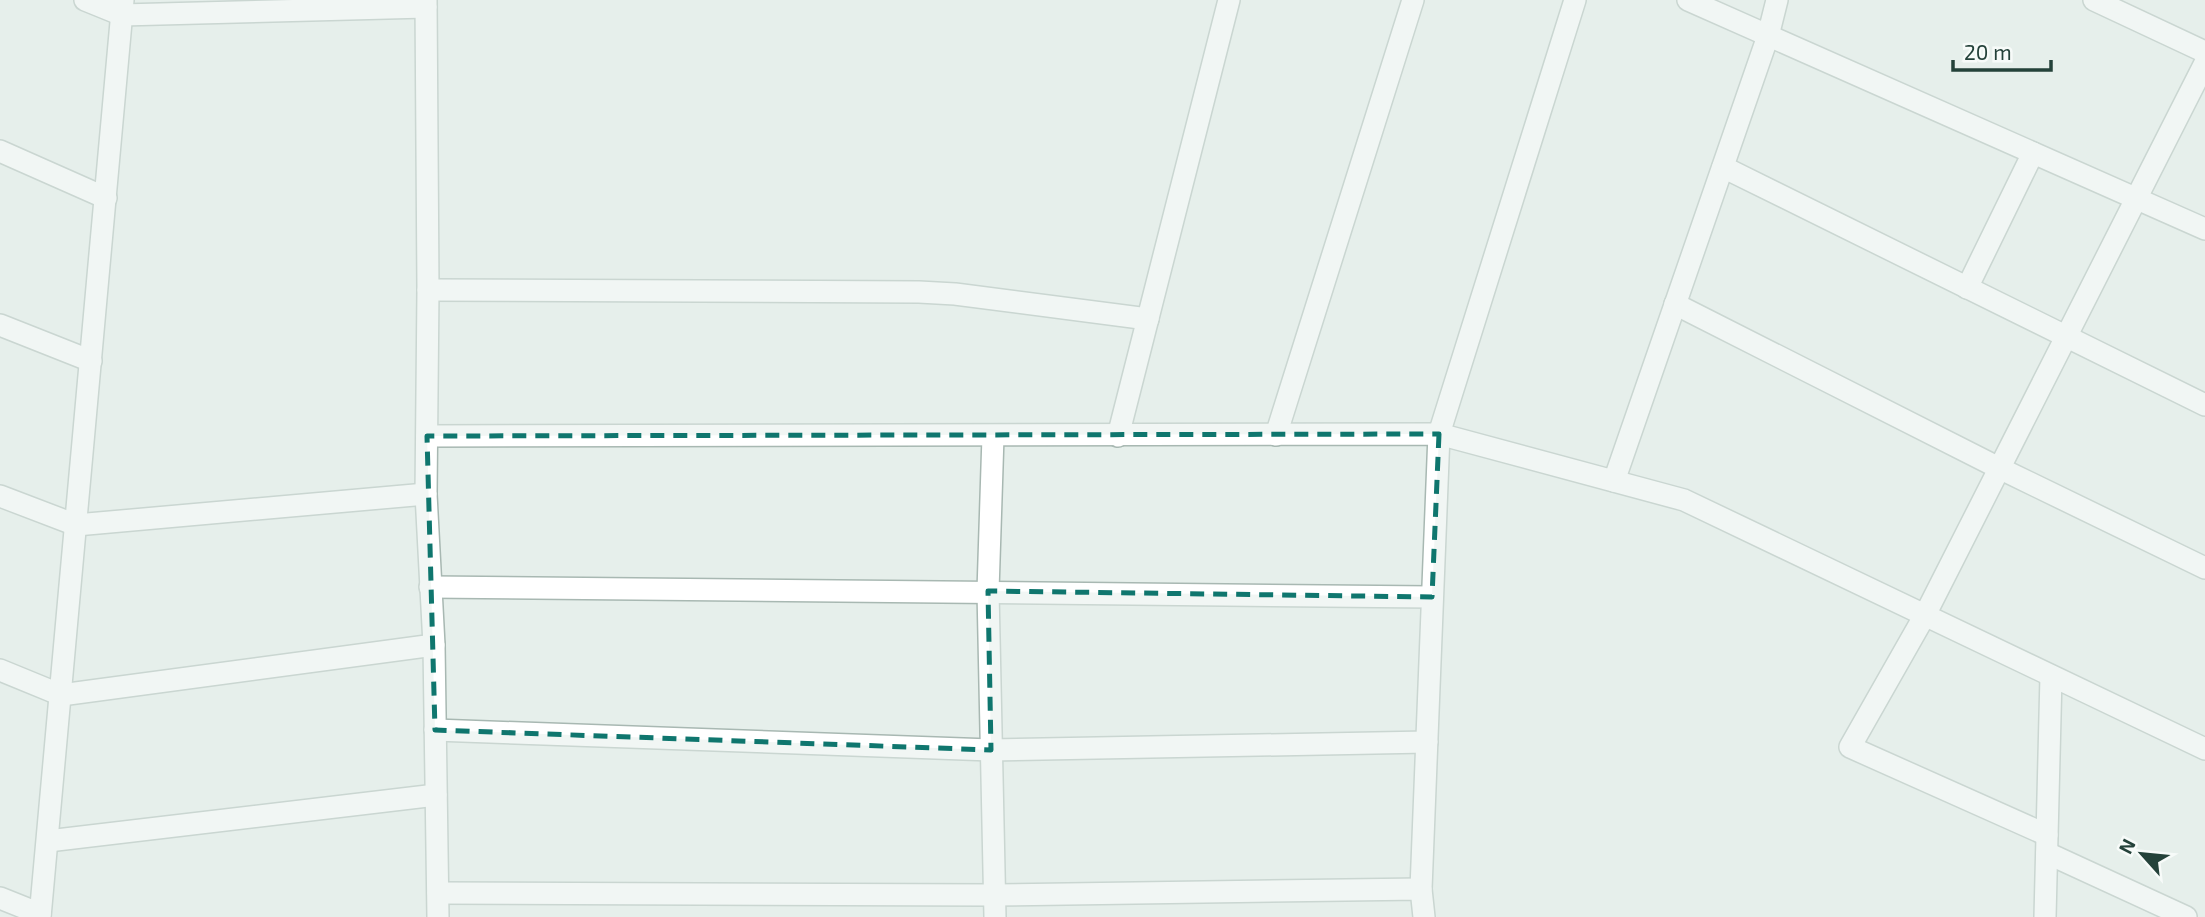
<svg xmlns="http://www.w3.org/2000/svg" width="2205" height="917" viewBox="0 0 2205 917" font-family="'Exo 2',sans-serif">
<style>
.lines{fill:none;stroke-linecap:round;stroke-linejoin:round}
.minor-casing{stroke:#a8b8b2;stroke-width:24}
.minor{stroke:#fff;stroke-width:21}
.marked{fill:none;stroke:#0f766e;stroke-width:5;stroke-dasharray:14 9;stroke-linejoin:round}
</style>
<rect width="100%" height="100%" fill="#e6efeb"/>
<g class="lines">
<defs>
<g id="minor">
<polyline points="85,0 122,15 426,7"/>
<polyline points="426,0 428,290 426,494 434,645 438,917"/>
<polyline points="1688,0 2205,229"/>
<polyline points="2094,0 2205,52"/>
<polyline points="0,151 106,198"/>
<polyline points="1723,167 2205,405"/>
<polyline points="1967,288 2033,153"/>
<polyline points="428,290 919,292 955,294 1148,319"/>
<polyline points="1675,304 1999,468 2205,568"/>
<polyline points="0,325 91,361"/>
<polyline points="1276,435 1413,0"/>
<polyline points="427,436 1439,434 1684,500 2205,749"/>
<polyline points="993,436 988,591 995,917"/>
<polyline points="1118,436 1229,0"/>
<polyline points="1614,481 1768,36 1777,0"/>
<polyline points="0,496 76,525 426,494"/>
<polyline points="430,587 1432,597"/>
<polyline points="0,670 61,695 434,645"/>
<polyline points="435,730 991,750 1427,742"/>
<polyline points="2047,835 1850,747 1925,615 2205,63"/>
<polyline points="48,841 436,795"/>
<polyline points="2047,853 2186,917"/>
<polyline points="1421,889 1439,434 1575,0"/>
<polyline points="438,893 994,895 1421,889 1424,917"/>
<polyline points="0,898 40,914"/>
<polyline points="40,917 123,0"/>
<polyline points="2045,917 2051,676"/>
</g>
</defs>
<use href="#minor" class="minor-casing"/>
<use href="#minor" class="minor"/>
</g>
<path d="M0 0H2205V917H0ZM1439,434L1432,597L988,591L991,750L435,730L427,436Z" fill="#e6efeb" fill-opacity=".55" fill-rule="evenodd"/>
<path class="marked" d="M1439,434L1432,597L988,591L991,750L435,730L427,436Z"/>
<g transform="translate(2142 854) rotate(297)" stroke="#f7fbf9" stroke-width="5" paint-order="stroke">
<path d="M0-5L12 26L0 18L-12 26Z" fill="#24423a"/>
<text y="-10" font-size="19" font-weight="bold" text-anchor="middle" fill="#24423a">N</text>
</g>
<path d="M1953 60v10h98v-10" fill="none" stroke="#24423a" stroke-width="3.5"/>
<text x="1964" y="60" font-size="21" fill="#24423a" stroke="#f7fbf9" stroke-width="5" paint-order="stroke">20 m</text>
</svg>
